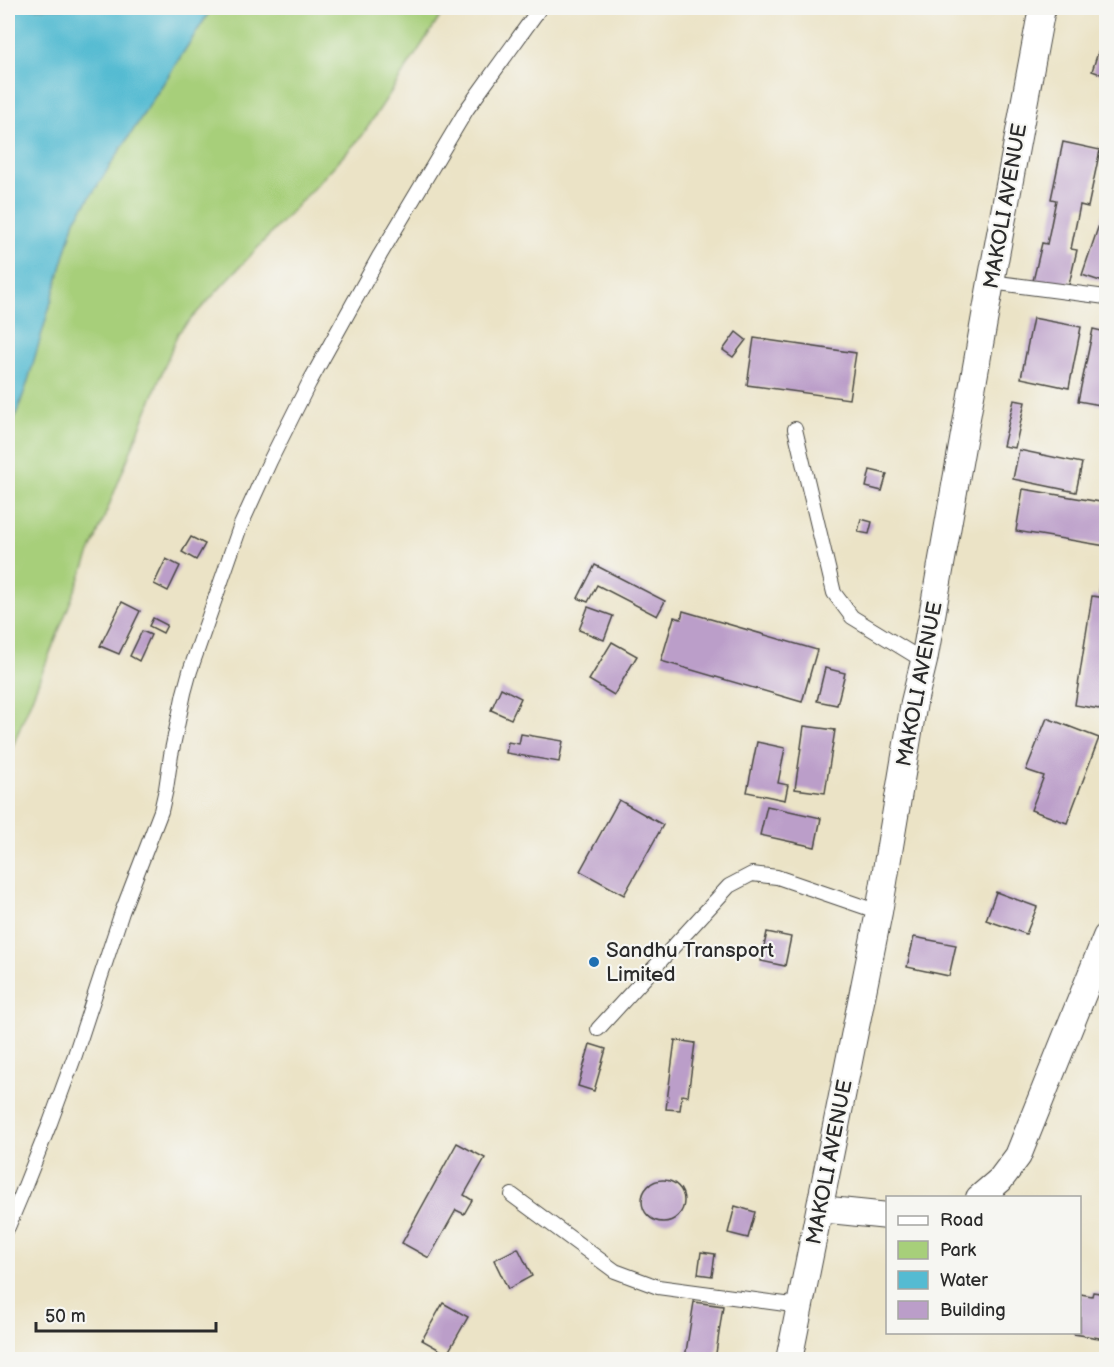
<svg xmlns="http://www.w3.org/2000/svg" width="1114" height="1367" viewBox="0 0 1114 1367" font-family="'Balsamiq Sans',sans-serif">
<style>
.green{fill:#a7cf7a;stroke:#697d52;stroke-width:1.5}
.water{fill:#55bbd2;stroke:#40737e;stroke-width:1.5}
.building{fill:#bb9ec9}
.lines{fill:none;stroke-linecap:round;stroke-linejoin:round}
.lane-casing{stroke:#484742;stroke-width:16}
.street-casing{stroke:#484742;stroke-width:28}
.lane{stroke:#fff;stroke-width:14}
.street{stroke:#fff;stroke-width:26}
.poi-dot{fill:#1f6fb2;stroke:#f6f6f2;stroke-width:2}
.labels{text-anchor:middle;stroke-width:4.5;stroke-linejoin:round;paint-order:stroke}
.street-label{font-size:21px;fill:#2b2b2b;stroke:#f6f6f2}
.poi-label{font-size:21px;fill:#2b2b2b;stroke:#f6f6f2;text-anchor:start}
</style>
<rect width="100%" height="100%" fill="#f6f6f2"/>
<filter id="ink" filterUnits="userSpaceOnUse"><feTurbulence type="fractalNoise" baseFrequency=".0167" numOctaves="2"/><feDisplacementMap in="SourceGraphic" scale="12" xChannelSelector="R" yChannelSelector="G"/><feConvolveMatrix kernelMatrix="1 2 1 2 8 2 1 2 1" color-interpolation-filters="sRGB"/></filter>
<filter id="wash" filterUnits="userSpaceOnUse"><feTurbulence type="fractalNoise" baseFrequency=".008" numOctaves="4" result="noise"/><feDisplacementMap in="SourceGraphic" scale="24" xChannelSelector="R" yChannelSelector="G"/><feGaussianBlur stdDeviation="1.35" result="paint"/><feColorMatrix in="noise" values="0 0 0 0 0 0 0 0 0 0 0 0 0 0 0 0 0 1.4 0 .05"/><feComposite in="paint" operator="in"/></filter>
<g filter="url(#wash)">
<rect width="100%" height="100%" fill="#ebe3c6"/>
<polygon class="green" points="212,8 445,8 438,20 362,136 178,333 8,758 8,437 27,384 75,220"/>
<polygon class="water" points="8,8 212,8 75,220 27,384 8,437"/>
<g id="blocks">
<g class="building">
<polygon points="1103,37 1106,38 1106,76 1092,71"/>
<polygon points="1063,142 1100,150 1088,207 1080,205 1071,249 1077,250 1068,289 1033,281 1042,243 1047,244 1056,200 1051,199"/>
<polygon points="1106,204 1106,283 1082,275"/>
<polygon points="1033,318 1081,327 1069,388 1021,378"/>
<polygon points="1093,329 1106,332 1106,406 1078,401"/>
<polygon points="736,332 746,340 733,357 723,350"/>
<polygon points="754,338 856,353 849,399 747,385"/>
<polygon points="1014,400 1025,402 1015,448 1003,446"/>
<polygon points="1019,450 1082,463 1076,492 1013,479"/>
<polygon points="870,470 887,474 882,491 866,487"/>
<polygon points="1023,489 1106,503 1106,546 1016,531"/>
<polygon points="861,519 872,522 869,534 858,532"/>
<polygon points="191,537 205,544 196,560 182,552"/>
<polygon points="1105,555 1106,555 1106,593 1099,592"/>
<polygon points="166,559 180,566 168,591 154,584"/>
<polygon points="595,565 665,601 657,616 597,585 588,602 578,598"/>
<polygon points="1092,596 1106,598 1106,710 1075,705"/>
<polygon points="122,602 140,611 119,654 100,646"/>
<polygon points="588,607 613,616 604,640 579,630"/>
<polygon points="683,611 817,650 802,702 661,661 674,617 681,619"/>
<polygon points="153,618 167,625 163,633 149,626"/>
<polygon points="142,631 151,635 139,661 130,656"/>
<polygon points="612,642 637,656 614,695 589,680"/>
<polygon points="825,668 845,673 837,705 817,701"/>
<polygon points="501,688 521,698 511,719 491,710"/>
<polygon points="1047,718 1099,738 1067,823 1031,810 1044,776 1026,770"/>
<polygon points="804,726 835,730 825,793 795,789"/>
<polygon points="521,734 563,741 559,762 506,753 508,742 519,744"/>
<polygon points="757,742 785,748 778,783 788,785 785,800 747,792"/>
<polygon points="619,800 663,825 624,895 580,871"/>
<polygon points="767,806 821,818 815,847 760,835"/>
<polygon points="996,892 1037,907 1026,934 986,920"/>
<polygon points="767,932 791,937 785,966 761,961"/>
<polygon points="914,937 956,945 949,976 907,967"/>
<polygon points="675,1040 695,1043 688,1096 682,1095 680,1110 666,1109"/>
<polygon points="590,1044 606,1049 594,1091 578,1086"/>
<polygon points="457,1143 485,1158 464,1195 472,1200 464,1214 456,1210 429,1258 402,1243"/>
<circle cx="663" cy="1201" r="21"/>
<polygon points="735,1206 755,1212 748,1238 728,1233"/>
<polygon points="518,1248 532,1276 508,1289 494,1260"/>
<polygon points="701,1252 715,1254 712,1276 698,1274"/>
<polygon points="1093,1292 1106,1294 1106,1339 1074,1334 1074,1332 1080,1332 1080,1294 1092,1296"/>
<polygon points="694,1302 723,1306 715,1360 685,1358"/>
<polygon points="443,1303 468,1317 447,1354 422,1340"/>
</g>
</g>
</g>
<g filter="url(#ink)">
<use href="#blocks" fill-opacity="0" stroke="#484742" stroke-width="1.5"/>
<g class="lines">
<defs>
<g id="lane">
<polyline points="991,282 1106,297"/>
<polyline points="795,429 834,593 852,617 924,661"/>
<polyline points="598,1029 729,886 752,874 777,877 879,912"/>
<polyline points="512,1195 615,1271 658,1287 800,1306"/>
<polyline points="8,1227 21,1196 50,1123 75,1055 122,912 161,811 166,789 171,755 184,693 190,671 240,527 270,461 309,383 380,255 467,109 540,8"/>
</g>
<g id="street">
<polyline points="979,1198 1000,1180 1018,1156 1106,937"/>
<polyline points="820,1209 888,1216"/>
<polyline points="789,1360 879,912 914,702 924,661 991,282 1042,8"/>
</g>
</defs>
<use href="#lane" class="lane-casing"/>
<use href="#street" class="street-casing"/>
<use href="#lane" class="lane"/>
<use href="#street" class="street"/>
</g>
</g>
<circle class="poi-dot" cx="594" cy="962" r="6"/>
<g class="labels">
<g class="street-label">
<text transform="translate(1005 206) rotate(-80)" y="7">MAKOLI AVENUE</text>
<text transform="translate(919 684) rotate(-79)" y="7">MAKOLI AVENUE</text>
<text transform="translate(829 1162) rotate(-79)" y="7">MAKOLI AVENUE</text>
</g>
<g class="poi-label">
<text x="606" y="957">Sandhu Transport<tspan x="606" dy="24">Limited</tspan></text>
</g>
</g>
<rect width="1114" height="1367" fill="none" stroke="#f6f6f2" stroke-width="30"/>
<rect x="886" y="1196" width="195" height="138" fill="#f6f6f2" stroke="#a5a5a2" stroke-width="1.5"/>
<rect x="898" y="1216" width="30" height="9" fill="#ffffff" stroke="#a5a5a2" stroke-width="1.5"/>
<text x="940" y="1226" font-size="18" fill="#2b2b2b">Road</text>
<rect x="898" y="1241" width="30" height="18" fill="#a7cf7a" stroke="#a5a5a2" stroke-width="1.5"/>
<text x="940" y="1256" font-size="18" fill="#2b2b2b">Park</text>
<rect x="898" y="1271" width="30" height="18" fill="#55bbd2" stroke="#a5a5a2" stroke-width="1.5"/>
<text x="940" y="1286" font-size="18" fill="#2b2b2b">Water</text>
<rect x="898" y="1301" width="30" height="18" fill="#bb9ec9" stroke="#a5a5a2" stroke-width="1.5"/>
<text x="940" y="1316" font-size="18" fill="#2b2b2b">Building</text>
<path d="M36 1322v9h180v-9" fill="none" stroke="#2b2b2b" stroke-width="3"/>
<text x="45" y="1322" font-size="18" fill="#2b2b2b" stroke="#f6f6f2" stroke-width="4.5" paint-order="stroke">50 m</text>
</svg>
